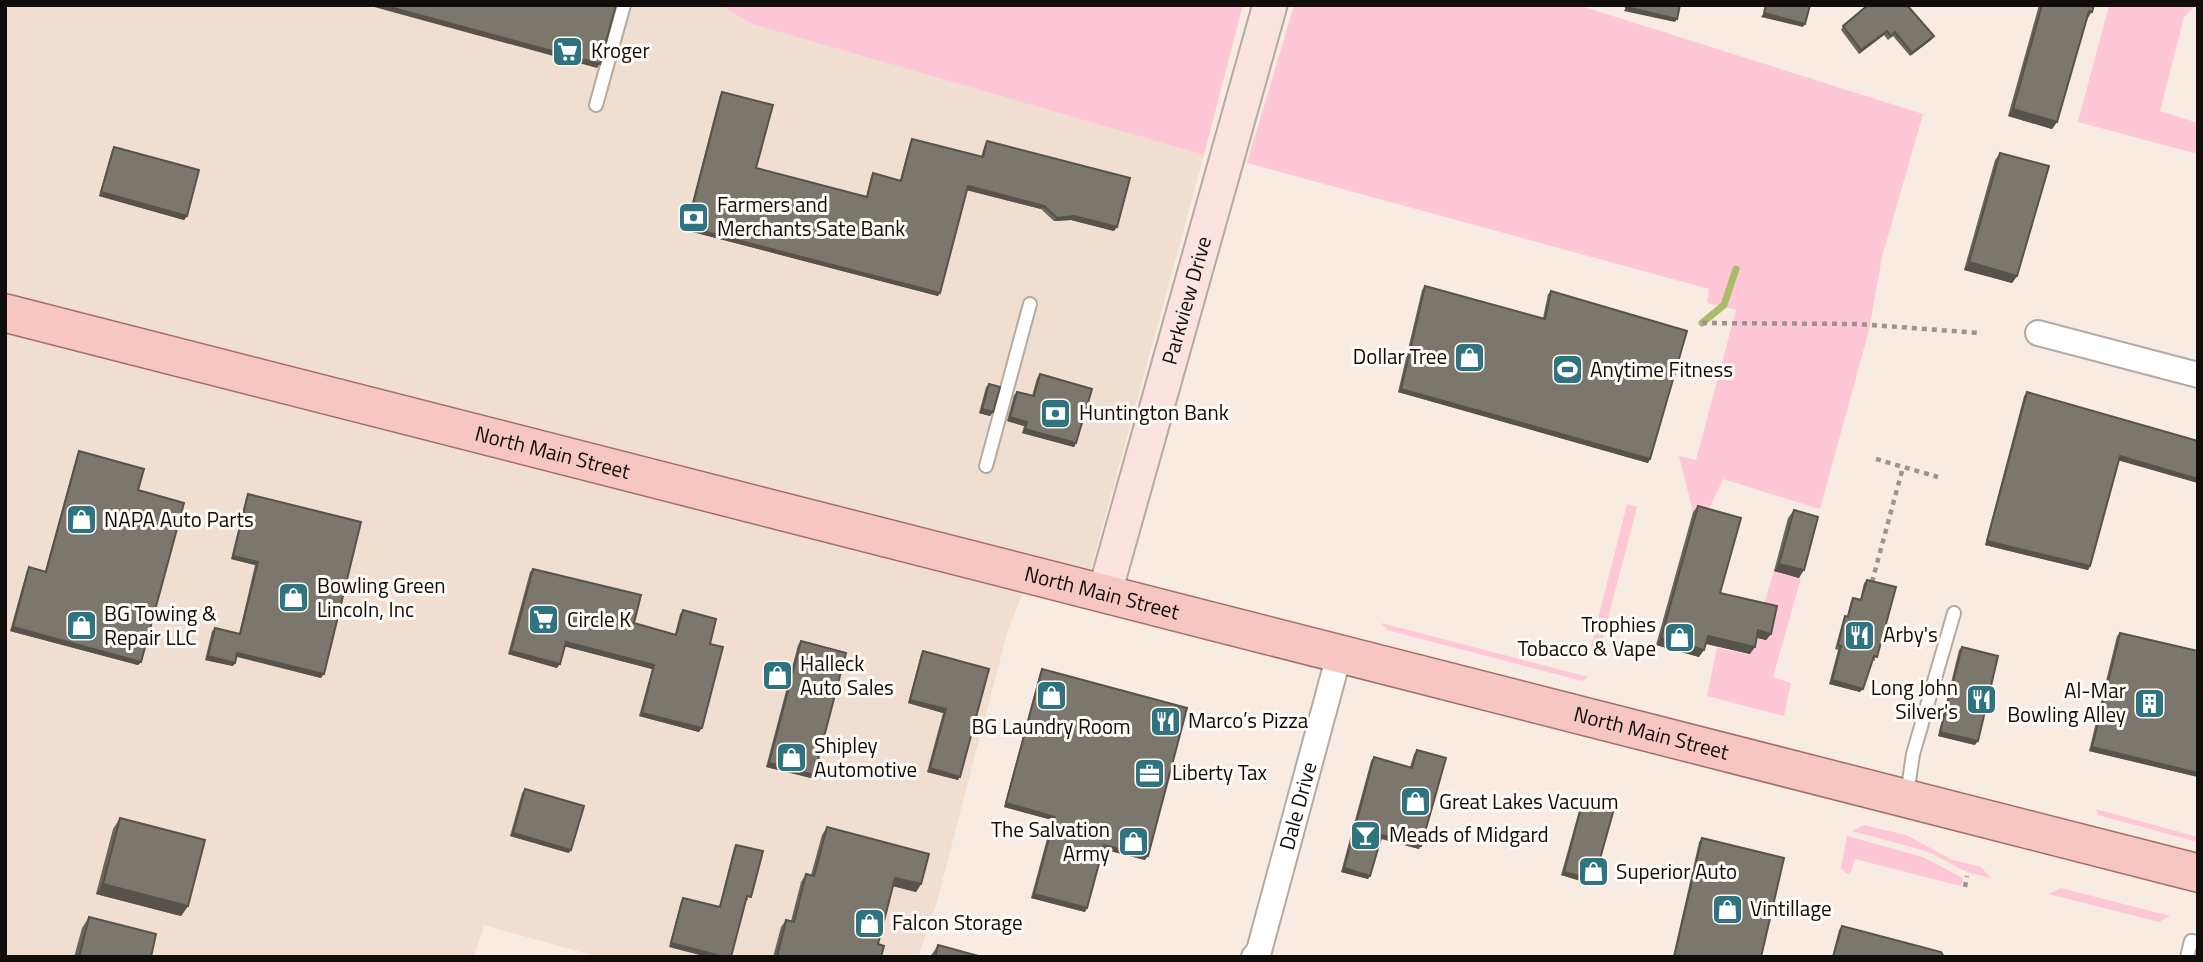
<svg xmlns="http://www.w3.org/2000/svg" width="2203" height="962" viewBox="0 0 2203 962" font-family="'Titillium Web',sans-serif">
<style>
.built{fill:#f0dfd0}
.green{fill:#fdc7d7}
.lines{fill:none;stroke-linecap:round;stroke-linejoin:round}
.stream{stroke:#a9bc67;stroke-width:7}
.lane-casing{stroke:#b5aaa1;stroke-width:16}
.street-casing{stroke:#b5aaa1;stroke-width:28}
.secondary-casing{stroke:#b5aaa1;stroke-width:37}
.primary-casing{stroke:#a26e65;stroke-width:40}
.path{stroke:#9d948d;stroke-width:4.5;stroke-dasharray:5 5;stroke-linecap:butt}
.lane{stroke:#fff;stroke-width:12}
.street{stroke:#fff;stroke-width:24}
.secondary{stroke:#fae3e0;stroke-width:33}
.primary{stroke:#f6c7c0;stroke-width:37}
.wall{fill:#6b665d}
.shaded-wall{fill:#57534c}
.building{fill:#7c776c;stroke:#57534c;stroke-width:2}
.labels{text-anchor:middle;stroke-width:6;stroke-linejoin:round;paint-order:stroke}
.poi-label{font-size:21px;fill:#110d0a;stroke:#fffaf6;text-anchor:start}
.street-label{font-size:21px;fill:#110d0a;stroke:#fffaf6}
</style>
<rect width="100%" height="100%" fill="#f7ebe2"/>
<polygon class="built" points="5,5 720,5 752,24 1204,155 1090,572 1036,558 1007,633 936,905 918,957 599,957 484,925 474,957 5,957"/>
<g class="green">
<polygon points="720,5 1243,5 1204,155 752,24"/>
<polygon points="1294,5 1578,5 1923,114 1882,257 1869,330 1820,509 1723,479 1706,516 1693,512 1679,456 1696,460 1736,310 1707,303 1709,289 1247,163"/>
<polygon points="2109,5 2196,5 2184,17 2160,111 2198,123 2198,154 2078,122"/>
<polygon points="1627,504 1637,507 1600,649 1591,647"/>
<polygon points="1774,571 1801,578 1773,677 1791,683 1784,716 1707,696 1717,648 1750,654 1754,637 1766,640 1762,610"/>
<polygon points="1381,623 1588,677 1582,681 1387,630"/>
<polygon points="2096,809 2198,837 2198,842 2098,815"/>
<polygon points="1864,825 1906,835 1953,860 1981,867 1991,878 1967,872 1926,851 1852,831"/>
<polygon points="1847,836 1923,857 1963,878 1961,886 1855,859 1851,872 1847,874 1841,868"/>
<polygon points="2061,888 2170,916 2159,922 2049,894"/>
</g>
<g class="lines">
<polyline class="stream" points="1702,323 1724,305 1736,269"/>
<defs>
<g id="lane">
<polyline points="596,105 624,5"/>
<polyline points="986,466 1030,304"/>
<polyline points="1907,795 1913,754 1954,613"/>
<polyline points="2187,957 2191,941 2198,942"/>
</g>
<g id="street">
<polyline points="2038,333 2198,375"/>
<path id="s1" d="M1254,957L1259,951L1339,655"/>
</g>
<g id="secondary">
<path id="s2" d="M1104,595L1270,5"/>
</g>
<g id="primary">
<path id="s3" d="M5,313L2198,873"/>
</g>
</defs>
<use href="#lane" class="lane-casing"/>
<use href="#street" class="street-casing"/>
<use href="#secondary" class="secondary-casing"/>
<use href="#primary" class="primary-casing"/>
<g class="path">
<polyline points="1702,323 1858,324 1980,333"/>
<polyline points="1876,459 1938,477"/>
<polyline points="1872,582 1903,467"/>
<polyline points="1965,887 1967,876"/>
</g>
<use href="#lane" class="lane"/>
<use href="#street" class="street"/>
<use href="#secondary" class="secondary"/>
<use href="#primary" class="primary"/>
</g>
<g class="wall">
<polygon points="2039,5 2094,5 2092,12 2087,19 2057,122 2052,129 2008,116"/>
<polygon points="1843,26 1934,36 1931,40 1910,56 1893,36 1888,40 1884,35 1859,54 1841,30"/>
<polygon points="722,92 756,168 866,197 871,177 873,173 900,180 910,142 912,139 981,157 985,144 987,141 1114,231 1071,220 1054,221 1041,209 967,190 938,296 685,230 720,95"/>
<polygon points="114,147 187,216 184,220 99,196 112,150"/>
<polygon points="2000,153 2017,276 2012,283 1964,270 1995,160"/>
<polygon points="1425,286 1543,318 1548,294 1551,291 1650,459 1648,463 1398,392 1422,290"/>
<polygon points="1040,374 1076,443 1074,447 1022,433 1024,426 1007,421 1014,395 1017,392 1032,396 1037,378"/>
<polygon points="989,384 993,412 990,416 979,413 986,387"/>
<polygon points="2027,392 2198,483 2119,460 2090,566 2088,570 1985,545 2024,396"/>
<polygon points="79,451 138,490 141,662 138,665 10,631 27,570 29,567 45,571 77,455"/>
<polygon points="248,494 321,678 237,657 233,666 205,660 212,631 215,628 239,634 255,565 231,559 246,498"/>
<polygon points="1698,506 1720,593 1771,634 1766,640 1757,638 1750,654 1706,644 1699,657 1656,645 1693,512"/>
<polygon points="1794,510 1799,578 1774,571 1788,518"/>
<polygon points="533,569 634,623 675,634 680,614 683,610 710,644 699,732 639,716 652,669 564,646 557,668 508,654 530,572"/>
<polygon points="1867,580 1875,661 1873,660 1860,692 1829,684 1838,650 1835,649 1843,620 1845,616 1847,616 1851,601 1853,598 1860,600 1864,583"/>
<polygon points="2120,633 2198,651 2198,777 2089,751 2117,636"/>
<polygon points="801,641 814,775 811,778 766,767 798,645"/>
<polygon points="1962,647 1975,745 1938,736 1959,650"/>
<polygon points="923,651 989,669 958,780 927,772 943,713 908,703 921,654"/>
<polygon points="1042,669 1145,860 1103,849 1085,912 1031,898 1052,820 1004,807 1040,673"/>
<polygon points="1417,750 1419,849 1381,839 1368,879 1341,872 1371,761 1374,757 1410,767 1414,754"/>
<polygon points="525,789 569,853 510,836 522,793"/>
<polygon points="1583,800 1594,880 1591,884 1561,875 1581,804"/>
<polygon points="120,818 188,906 181,916 96,894 113,829"/>
<polygon points="827,827 921,884 916,892 892,886 878,944 881,957 773,957 781,927 786,920 791,921 801,882 806,874 811,875 822,835"/>
<polygon points="1702,838 1761,957 1673,957 1699,842"/>
<polygon points="736,845 748,900 746,900 669,947 681,901 683,898 719,907 734,848"/>
<polygon points="89,917 151,957 74,957 82,928"/>
<polygon points="1842,926 1944,957 1832,957 1839,930"/>
<polygon points="938,945 982,957 930,957"/>
</g>
<g class="shaded-wall">
<polygon points="367,5 382,5 600,64 597,68"/>
<polygon points="1626,7 1677,19 1675,22 1624,11"/>
<polygon points="1764,13 1805,24 1803,27 1761,17"/>
<polygon points="1887,31 1884,35 1859,54 1861,50"/>
<polygon points="1934,36 1931,40 1910,56 1912,53"/>
<polygon points="2013,109 2057,122 2052,129 2008,116"/>
<polygon points="968,186 1044,206 1041,209 966,190"/>
<polygon points="101,192 187,216 184,220 99,196"/>
<polygon points="1074,216 1117,227 1114,231 1071,220 1054,221 1057,218"/>
<polygon points="687,227 940,293 938,296 685,230"/>
<polygon points="1969,262 2017,276 2012,283 1964,270"/>
<polygon points="1401,389 1650,459 1648,463 1398,392"/>
<polygon points="982,409 993,412 990,416 979,413"/>
<polygon points="1010,417 1027,422 1024,426 1007,421"/>
<polygon points="1025,429 1076,443 1074,447 1022,433"/>
<polygon points="2120,456 2198,479 2198,483 2117,460"/>
<polygon points="1987,541 2090,566 2088,570 1985,545"/>
<polygon points="233,556 258,562 255,565 231,559"/>
<polygon points="1779,564 1804,570 1799,578 1774,571"/>
<polygon points="13,627 141,662 138,665 10,631"/>
<polygon points="1758,630 1771,634 1766,640 1754,637"/>
<polygon points="1708,636 1755,647 1750,654 1703,643"/>
<polygon points="1661,638 1704,650 1699,657 1656,645"/>
<polygon points="566,642 654,665 652,669 563,646"/>
<polygon points="511,651 560,664 557,668 508,654"/>
<polygon points="237,653 324,674 321,678 235,656"/>
<polygon points="208,656 235,663 233,666 205,660"/>
<polygon points="1832,680 1863,689 1860,692 1829,684"/>
<polygon points="910,700 946,709 943,713 908,703"/>
<polygon points="642,713 702,728 699,732 639,716"/>
<polygon points="1940,732 1978,741 1975,745 1938,736"/>
<polygon points="2092,747 2198,773 2198,777 2089,751"/>
<polygon points="769,763 814,775 811,778 766,767"/>
<polygon points="930,768 960,777 958,780 927,772"/>
<polygon points="1006,803 1055,817 1052,820 1004,807"/>
<polygon points="513,833 571,850 569,853 510,836"/>
<polygon points="1382,835 1421,846 1419,849 1379,838"/>
<polygon points="1104,845 1148,856 1145,860 1102,849"/>
<polygon points="1344,868 1370,876 1368,879 1341,872"/>
<polygon points="1564,872 1594,880 1591,884 1561,875"/>
<polygon points="895,878 921,884 916,892 889,885"/>
<polygon points="103,884 188,906 181,916 96,894"/>
<polygon points="1034,894 1087,908 1085,912 1031,898"/>
<polygon points="671,943 724,957 707,957 669,947"/>
</g>
<g class="building">
<polygon points="382,5 616,5 600,64"/>
<polygon points="1627,5 1680,5 1677,19 1626,7"/>
<polygon points="1766,5 1810,5 1805,24 1764,13"/>
<polygon points="1868,5 1907,5 1934,36 1912,53 1895,32 1891,36 1887,31 1861,50 1843,26"/>
<polygon points="2042,5 2094,5 2092,12 2089,11 2057,122 2013,109"/>
<polygon points="722,92 773,105 756,168 867,197 873,173 901,181 912,139 983,157 987,141 1130,178 1117,227 1074,216 1057,218 1044,206 968,186 940,293 687,227"/>
<polygon points="114,147 199,170 187,216 101,192"/>
<polygon points="2000,153 2049,166 2017,276 1969,262"/>
<polygon points="1425,286 1545,319 1551,291 1687,331 1650,459 1401,389"/>
<polygon points="1040,374 1092,389 1076,443 1025,429 1027,422 1010,417 1017,392 1034,396"/>
<polygon points="989,384 1000,387 993,412 982,409"/>
<polygon points="2027,392 2198,441 2198,479 2120,456 2090,566 1987,541"/>
<polygon points="79,451 144,469 138,490 184,503 141,662 13,627 29,567 46,572"/>
<polygon points="248,494 361,522 324,674 237,653 235,663 208,656 215,628 240,634 258,562 233,556"/>
<polygon points="1698,506 1741,518 1720,593 1777,606 1771,634 1758,630 1755,647 1708,636 1704,650 1661,638"/>
<polygon points="1794,510 1818,517 1804,570 1779,564"/>
<polygon points="533,569 641,595 634,623 676,635 683,610 716,619 710,644 723,647 702,728 642,713 654,665 566,642 560,664 511,651"/>
<polygon points="1867,580 1896,587 1877,657 1874,656 1863,689 1832,680 1841,646 1838,645 1845,616 1848,617 1853,598 1861,600"/>
<polygon points="2120,633 2198,651 2198,773 2092,747"/>
<polygon points="801,641 846,653 814,775 769,763"/>
<polygon points="1962,647 1998,656 1978,741 1940,732"/>
<polygon points="923,651 989,669 960,777 930,768 946,709 910,700"/>
<polygon points="1042,669 1187,708 1148,856 1104,845 1087,908 1034,894 1055,817 1006,803"/>
<polygon points="1417,750 1446,758 1421,846 1382,835 1370,876 1344,868 1374,757 1412,768"/>
<polygon points="525,789 584,806 571,850 513,833"/>
<polygon points="1583,800 1614,809 1594,880 1564,872"/>
<polygon points="120,818 205,840 188,906 103,884"/>
<polygon points="827,827 929,854 921,884 895,878 878,944 884,946 881,957 777,957 786,920 794,922 806,874 814,876"/>
<polygon points="1702,838 1784,858 1761,957 1674,957"/>
<polygon points="736,845 763,851 751,897 747,896 731,957 724,957 671,943 683,898 720,907"/>
<polygon points="89,917 156,934 151,957 79,957"/>
<polygon points="1842,926 1941,952 1944,957 1833,957"/>
<polygon points="938,945 982,957 935,957"/>
</g>
<defs>
<symbol id="supermarket-square" viewBox="-11 -11 22 22"><rect x="-9" y="-9" width="18" height="18" rx="4" fill="#2d7480" stroke="#fffaf6"/><path d="M-6-5.5h2.5l.6 2H6L4.5 2H-2.5L-4.4-4H-6ZM-1.5 3.2a1.3 1.3 0 1 0 .1 0ZM3 3.2a1.3 1.3 0 1 0 .1 0Z" fill="#fff"/></symbol>
<symbol id="bank-square" viewBox="-11 -11 22 22"><rect x="-9" y="-9" width="18" height="18" rx="4" fill="#2d7480" stroke="#fffaf6"/><path d="M-6-4H6V4H-6ZM0-2.3a2.3 2.3 0 1 0 0 4.6a2.3 2.3 0 1 0 0-4.6Z" fill="#fff"/></symbol>
<symbol id="shop-square" viewBox="-11 -11 22 22"><rect x="-9" y="-9" width="18" height="18" rx="4" fill="#2d7480" stroke="#fffaf6"/><path d="M-5-2.5h2.3a2.7 3.5 0 0 1 5.4 0H5L5.5 6h-11ZM-1.5-2.5h3a1.5 2.3 0 0 0-3 0Z" fill="#fff"/></symbol>
<symbol id="stadium-square" viewBox="-11 -11 22 22"><rect x="-9" y="-9" width="18" height="18" rx="4" fill="#2d7480" stroke="#fffaf6"/><path d="M0-5a6.5 5 0 1 0 0 10a6.5 5 0 1 0 0-10ZM-3.5-1.8h7v3.6h-7Z" fill="#fff"/></symbol>
<symbol id="restaurant-square" viewBox="-11 -11 22 22"><rect x="-9" y="-9" width="18" height="18" rx="4" fill="#2d7480" stroke="#fffaf6"/><path d="M-5-6h1v4h1v-4h1v4h1v-4h1v5L-1.5 .5V6h-2V.5L-5-1ZM5-6V6H3V1.5H1.5Q1.5-4 5-6Z" fill="#fff"/></symbol>
<symbol id="building-square" viewBox="-11 -11 22 22"><rect x="-9" y="-9" width="18" height="18" rx="4" fill="#2d7480" stroke="#fffaf6"/><path d="M-4-6H4V6H1V3H-1V6H-4ZM-2.5-4.3h1.7v1.8h-1.7ZM.8-4.3h1.7v1.8H.8ZM-2.5-1h1.7V.8h-1.7ZM.8-1h1.7V.8H.8Z" fill="#fff"/></symbol>
<symbol id="office-square" viewBox="-11 -11 22 22"><rect x="-9" y="-9" width="18" height="18" rx="4" fill="#2d7480" stroke="#fffaf6"/><path d="M-6-3h4V-5.5h4V-3h4V5H-6ZM-1-4.5V-3h2v-1.5ZM-6 0V1H6V0Z" fill="#fff"/></symbol>
<symbol id="bar-square" viewBox="-11 -11 22 22"><rect x="-9" y="-9" width="18" height="18" rx="4" fill="#2d7480" stroke="#fffaf6"/><path d="M-6-5H6L.8 .8V4.5H3.5V6h-7V4.5H-.8V.8Z" fill="#fff"/></symbol>
</defs>
<g fill-rule="evenodd">
<use href="#supermarket-square" x="550" y="34" width="35" height="35"/>
<use href="#bank-square" x="676" y="200" width="35" height="35"/>
<use href="#shop-square" x="1452" y="340" width="35" height="35"/>
<use href="#stadium-square" x="1550" y="352" width="35" height="35"/>
<use href="#bank-square" x="1038" y="396" width="35" height="35"/>
<use href="#shop-square" x="64" y="502" width="35" height="35"/>
<use href="#shop-square" x="276" y="580" width="35" height="35"/>
<use href="#supermarket-square" x="526" y="602" width="35" height="35"/>
<use href="#shop-square" x="64" y="608" width="35" height="35"/>
<use href="#restaurant-square" x="1842" y="618" width="35" height="35"/>
<use href="#shop-square" x="1662" y="620" width="35" height="35"/>
<use href="#shop-square" x="760" y="658" width="35" height="35"/>
<use href="#shop-square" x="1034" y="678" width="35" height="35"/>
<use href="#restaurant-square" x="1964" y="682" width="35" height="35"/>
<use href="#building-square" x="2132" y="686" width="35" height="35"/>
<use href="#restaurant-square" x="1148" y="704" width="35" height="35"/>
<use href="#shop-square" x="774" y="740" width="35" height="35"/>
<use href="#office-square" x="1132" y="756" width="35" height="35"/>
<use href="#shop-square" x="1398" y="784" width="35" height="35"/>
<use href="#bar-square" x="1348" y="818" width="35" height="35"/>
<use href="#shop-square" x="1116" y="824" width="35" height="35"/>
<use href="#shop-square" x="1576" y="854" width="35" height="35"/>
<use href="#shop-square" x="1710" y="892" width="35" height="35"/>
<use href="#shop-square" x="852" y="906" width="35" height="35"/>
</g>
<g class="labels">
<g class="poi-label">
<text x="591" y="58">Kroger</text>
<text x="717" y="212">Farmers and<tspan x="717" dy="24">Merchants Sate Bank</tspan></text>
<text x="1447" y="364" text-anchor="end">Dollar Tree</text>
<text x="1590" y="377">Anytime Fitness</text>
<text x="1079" y="420">Huntington Bank</text>
<text x="104" y="527">NAPA Auto Parts</text>
<text x="317" y="593">Bowling Green<tspan x="317" dy="24">Lincoln, Inc</tspan></text>
<text x="104" y="621">BG Towing &amp;<tspan x="104" dy="24">Repair LLC</tspan></text>
<text x="567" y="627">Circle K</text>
<text x="1656" y="632" text-anchor="end">Trophies<tspan x="1656" dy="24">Tobacco &amp; Vape</tspan></text>
<text x="1883" y="642">Arby's</text>
<text x="800" y="671">Halleck<tspan x="800" dy="24">Auto Sales</tspan></text>
<text x="1958" y="695" text-anchor="end">Long John<tspan x="1958" dy="24">Silver's</tspan></text>
<text x="2126" y="698" text-anchor="end">Al-Mar<tspan x="2126" dy="24">Bowling Alley</tspan></text>
<text x="1188" y="728">Marco’s Pizza</text>
<text x="1051" y="734" text-anchor="middle">BG Laundry Room</text>
<text x="814" y="753">Shipley<tspan x="814" dy="24">Automotive</tspan></text>
<text x="1172" y="780">Liberty Tax</text>
<text x="1439" y="809">Great Lakes Vacuum</text>
<text x="1110" y="837" text-anchor="end">The Salvation<tspan x="1110" dy="24">Army</tspan></text>
<text x="1389" y="842">Meads of Midgard</text>
<text x="1616" y="879">Superior Auto</text>
<text x="1750" y="916">Vintillage</text>
<text x="892" y="930">Falcon Storage</text>
</g>
<g class="street-label">
<text dy="7" stroke="none"><textPath href="#s2" startOffset="306">Parkview Drive</textPath></text>
<text dy="7" stroke="none"><textPath href="#s3" startOffset="565">North Main Street</textPath></text>
<text dy="7" stroke="none"><textPath href="#s3" startOffset="1132">North Main Street</textPath></text>
<text dy="7" stroke="none"><textPath href="#s3" startOffset="1699">North Main Street</textPath></text>
<text dy="7" stroke="none"><textPath href="#s1" startOffset="158">Dale Drive</textPath></text>
</g>
</g>
<rect width="2203" height="962" fill="none" stroke="#110d0a" stroke-width="14"/>
</svg>
